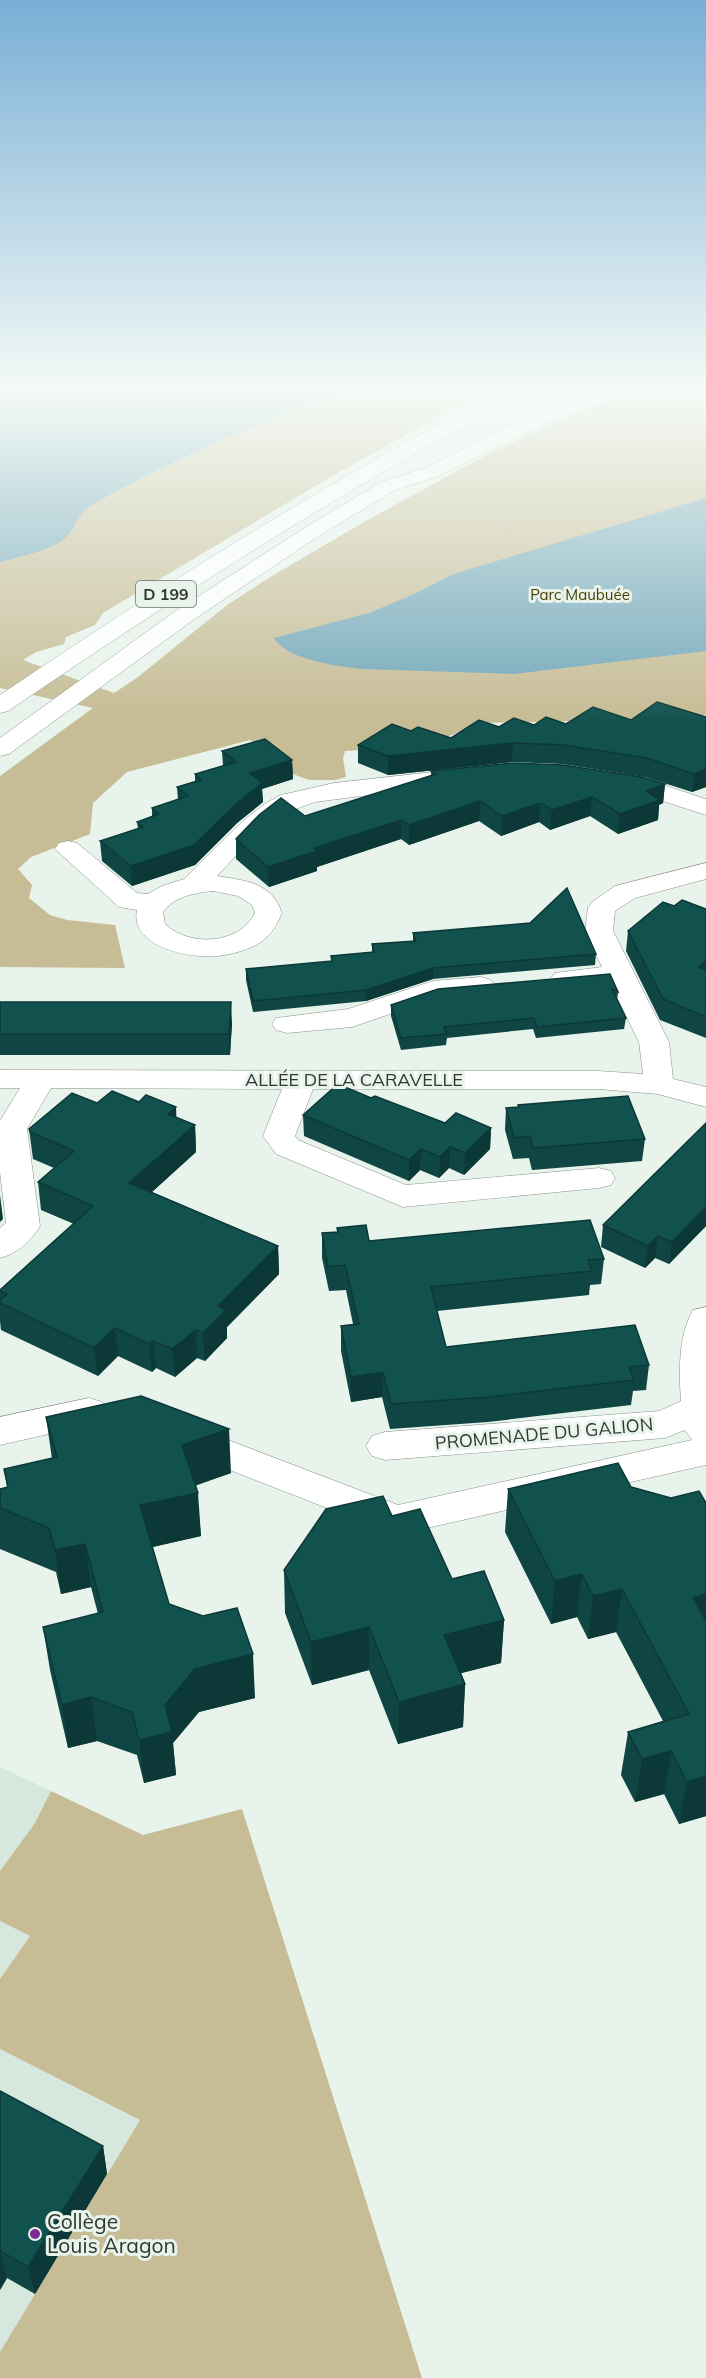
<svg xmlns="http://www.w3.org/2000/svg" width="706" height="2378" viewBox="0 0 706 2378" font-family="Mulish,sans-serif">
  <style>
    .built { fill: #d6e8dd }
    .green { fill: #c6bc95 }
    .water { fill: #71a6b8 }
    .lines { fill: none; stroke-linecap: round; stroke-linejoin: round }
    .minor-casing { stroke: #86918a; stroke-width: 1 }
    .highway-casing { stroke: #86918a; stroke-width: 1 }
    .minor { fill: #fff; fill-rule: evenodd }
    .highway { fill: #fff; fill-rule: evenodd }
    .wall { fill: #0f4643 }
    .shaded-wall { fill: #0c3937 }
    .building { fill: #11514e; stroke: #0c3937; stroke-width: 1.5 }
    .poi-dot { fill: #7d2896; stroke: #e7f3eb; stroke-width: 2 }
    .labels { text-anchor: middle; stroke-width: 6; stroke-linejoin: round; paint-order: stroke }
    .far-park-label { font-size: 15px; fill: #4d3f04; stroke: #e7f3eb }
    .shield { fill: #e7f3eb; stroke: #686f6b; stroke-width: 1.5 }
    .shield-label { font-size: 16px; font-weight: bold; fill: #323734 }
    .street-label { font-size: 18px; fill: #323734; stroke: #e7f3eb }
    .near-poi-label { font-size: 21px; fill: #323734; stroke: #e7f3eb; text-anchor: start }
  </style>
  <rect width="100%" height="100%" fill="#e7f3eb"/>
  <path class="built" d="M0,1767L51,1791L35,1823L0,1871Z
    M0,1921L30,1936L0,1979Z
    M0,2049L140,2120L0,2352Z"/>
  <path class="green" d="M0,390H486L327,479L103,613L95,625L66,637L64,644L36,652L23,660L114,693L138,677L227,605L267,579L364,522L494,451L586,410L624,397L652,390H706V715L674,719L479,723L447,737L431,733L362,750L345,751L343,758L346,777L335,780H309L293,774L279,755L250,740L127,772L93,803L90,834L31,857L18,869L32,885L29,898L50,915L67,920L115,925L125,968L0,967V776L93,708L0,688Z
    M51,1791L143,1835L242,1809L422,2378H0V2352L140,2120L0,2049V1979L30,1936L0,1921V1871L35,1823Z"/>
  <path class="water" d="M0,390H354C265,418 179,456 97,502C78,512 79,521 68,535C56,550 18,557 0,562Z
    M706,498V651L514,674L362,669C337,666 287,660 274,638L369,613L414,594L453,574Z"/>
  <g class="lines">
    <defs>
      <path id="minor" d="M452,770L461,773L465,778L461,783L315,802C274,814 246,845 217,876C247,881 271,882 282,913C276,927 269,938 256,945C240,953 219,958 201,956C176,955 130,942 137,910L119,907L55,849L59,843L68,841L77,843L137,893L148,894L162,886L184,879L244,820L266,803L281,795L334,783ZM213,891L238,896L252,905L255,913C239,945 189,947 165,924L163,912C175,896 194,893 213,891Z
        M620,775L654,782L706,799V815L641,794L611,788L607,783L611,778Z
        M706,863V879L635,898L615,911L613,931L669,1042L673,1079L706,1087V1107L658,1094L598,1089H313L295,1136L298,1140L406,1185L599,1168L611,1171L615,1178L611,1185L599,1188L403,1207L276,1154L263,1136L282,1089L51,1088L27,1129L40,1226C31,1241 17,1254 0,1258V1228L6,1223L0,1172V1121L20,1088H0V1070L598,1071L643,1074L639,1042L610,983L565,988L555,985L550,979L555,973L602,967L585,931L588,908L592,902L615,886Z
        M481,977L491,980L496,986L491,992L437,998L352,1027L287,1033L276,1030L272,1024L276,1018L348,1009L433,981Z
        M706,1307V1465L396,1535L176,1449L170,1439L176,1429L189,1425L398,1505L692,1440L685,1430L665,1438L385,1460L372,1456L366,1446L372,1436L385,1432L659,1411L681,1401C679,1372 678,1336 693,1310Z
        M89,1398L102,1402L108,1412L102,1422L0,1445V1417Z"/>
      <path id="highway" d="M504,390H527L524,394C345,488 176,597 8,711L0,713V695C163,585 329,480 504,390Z
        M602,390H628L625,394L552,420L439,476L395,490L320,535L193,620L9,754L0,756V738L177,610L306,527L381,482L425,468L540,412Z"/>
    </defs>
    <use href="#minor" class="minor-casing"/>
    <use href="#highway" class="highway-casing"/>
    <use href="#minor" class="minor"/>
    <use href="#highway" class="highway"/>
  </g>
  <path class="wall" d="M706,717V787L692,792L645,777L562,764L512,762L388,775L358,763V745L411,731L451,738L499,727L631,720Z
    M222,751L292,760L293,779L262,789L263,802L237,823L195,865L132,886L102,861L100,841L138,829L137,822L152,816V808L178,800L177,787L195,781V774L223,766Z
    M431,771L665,784L663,803L659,805L658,820L618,834L590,816L550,830L539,822L501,836L479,821L409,845L401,839L317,867V871L269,887L236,859V839L431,776Z
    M674,906L706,909V1038L660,1020L626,951L628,931Z
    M413,933L596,954L595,965L433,979L366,1001L253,1012L246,980V969L331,962V956L372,952V944L413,941Z
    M610,974L618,992L617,1001L626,1018L624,1029L536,1038L533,1029L447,1038L446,1045L401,1050L391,1016V1005Z
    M0,1002L232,1023L230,1055H0Z
    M371,1098L445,1123L491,1128L490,1149L464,1175L449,1168L439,1178L420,1170L409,1181L304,1136L303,1115Z
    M97,1103L176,1117L195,1125L196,1152L152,1192L278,1246L279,1274L227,1327V1338L205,1361L197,1358L175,1377L156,1368L152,1372L118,1356L98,1376L1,1330L0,1321V1290L74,1224L41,1210L38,1182L54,1168L33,1159L29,1129Z
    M518,1105L645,1139L642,1161L532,1170L529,1158L513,1159L505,1130L506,1108L518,1107Z
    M706,1123V1226L669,1264L655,1258L645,1268L601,1247L603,1225Z
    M337,1228L369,1241L604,1259L601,1284L590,1285L589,1295L437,1311L446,1347L649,1365L646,1390L633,1391L631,1405L488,1422L390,1429L382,1397L351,1402L341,1351V1326L353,1324L346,1290L329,1291L322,1258V1233L337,1232Z
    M46,1417L231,1473L196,1485L201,1536L152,1547L169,1604L255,1698L199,1712L173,1743L176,1775L144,1783L137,1755L97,1741L68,1748L50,1670L43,1627L98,1614L91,1587L61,1594L56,1572L0,1549V1489L7,1487L4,1469L52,1459Z
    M631,1487L671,1498L706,1816L679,1824L664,1794L635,1802L621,1775L628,1732L663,1721L616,1632L588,1639L577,1617L551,1624L505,1532L508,1489Z
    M392,1516L452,1579L504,1620L501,1663L461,1673L465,1684L463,1727L398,1744L369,1670L312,1685L285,1613L284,1570Z
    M0,2091L103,2146L107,2174L35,2294L7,2278L0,2290Z"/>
  <path class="shaded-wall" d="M513,743L512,762L388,775V756Z
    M292,760L293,779L262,789L263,802L237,823L195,865L132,886L131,866L250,773Z
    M706,769V787L692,792L694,774Z
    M665,784L663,803L659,805L658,820L618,834L620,814L646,791Z
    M592,797L590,816L550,830L552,810Z
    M480,801L479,821L409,845V825Z
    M540,803L539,822L501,836L502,816Z
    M401,820V839L317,867V871L269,887L268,867L314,848Z
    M706,961V979L699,967Z
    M433,968V979L366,1001V990Z
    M231,1002L232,1023L230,1055L229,1034Z
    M176,1107L177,1134L168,1114Z
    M195,1125L196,1152L132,1210L129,1183Z
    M491,1128L490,1149L464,1175L465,1153Z
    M450,1147L449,1168L439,1178L440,1157Z
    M421,1149L420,1170L409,1181V1160Z
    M0,1195L3,1219L0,1222Z
    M706,1207V1226L669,1264L672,1242Z
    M658,1236L655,1258L645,1268L648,1246Z
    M278,1246L279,1274L227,1327V1338L205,1361L203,1333L218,1306Z
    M115,1328L118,1356L98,1376L94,1348Z
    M196,1330L197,1358L175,1377L172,1349Z
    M153,1341L156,1368L152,1372L149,1344Z
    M383,1372L382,1397L351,1402V1377Z
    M229,1429L231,1473L186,1489L182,1445Z
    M198,1493L201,1536L144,1549L140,1505Z
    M85,1544L91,1587L61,1594L55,1550Z
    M582,1574L577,1617L551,1624L555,1581Z
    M706,1588V1635L693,1598Z
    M622,1589L616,1632L588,1639L593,1596Z
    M504,1620L501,1663L442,1678L444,1635Z
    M369,1627V1670L312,1685L311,1642Z
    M253,1654L255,1698L199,1712L173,1743L176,1775L144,1783L139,1740L165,1705L195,1669Z
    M465,1684L463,1727L398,1744L399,1702Z
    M91,1697L97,1741L68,1748L62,1705Z
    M671,1751L664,1794L635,1802L642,1759Z
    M706,1776V1816L679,1824L687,1782Z
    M103,2146L107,2174L35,2294L28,2267Z
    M0,2251L7,2278L0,2290Z"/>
  <path class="building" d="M657,702L706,717V769L694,774L647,758L563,745L513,743L388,756L358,745L392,724L411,731L418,727L451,738L479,720L499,727L514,718L534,725L546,717L566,724L593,707L631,720Z
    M265,739L292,760L250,773L262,783L236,804L194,845L131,866L100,841L143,827L137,822L159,814L152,808L188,796L177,787L201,780L195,774L236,762L222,751Z
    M513,763L563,765L642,777L665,784L646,791L660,800L620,814L592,797L552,810L540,803L502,816L480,801L409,825L401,820L314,848L317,851L268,867L236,839L259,815L281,798L305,816L436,774L431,771Z
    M567,888L596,954L433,968L366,990L253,1001L246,969L332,961L331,956L374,952L372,944L416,941L413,933L530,923Z
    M682,900L706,909V961L699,967L706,970V1017L663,999L628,931L663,902L674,906Z
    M610,974L618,992L612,989L626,1018L537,1027L534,1018L444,1027L447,1034L401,1038L391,1005L438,989Z
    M0,1002H231L229,1034H0Z
    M338,1084L371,1098L375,1096L445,1123L456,1113L491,1128L465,1153L450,1147L440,1157L421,1149L409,1160L303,1115Z
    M112,1091L139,1102L146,1095L176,1107L168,1114L195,1125L129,1183L278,1246L218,1306L226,1310L203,1333L196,1330L172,1349L153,1341L149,1344L115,1328L94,1348L0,1303V1300L7,1294L0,1291V1290L93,1206L38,1182L74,1151L30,1132L29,1129L72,1093L97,1103Z
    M628,1096L645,1139L533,1148L530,1136L514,1138L506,1108L519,1107L518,1105Z
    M706,1123V1207L672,1242L658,1236L648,1246L603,1225Z
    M590,1220L604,1259L588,1260L592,1271L431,1287L446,1347L635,1325L649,1365L629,1367L634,1380L489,1397L391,1404L383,1372L351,1377L341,1326L359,1324L345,1265L328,1267L322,1233L338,1232L337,1228L366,1225L369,1241Z
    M141,1396L229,1429L182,1445L198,1493L140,1505L169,1604L203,1616L237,1608L253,1654L195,1669L165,1705L172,1732L139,1740L132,1712L91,1697L62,1705L43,1627L103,1612L85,1544L55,1550L49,1528L0,1508V1489L8,1487L4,1469L57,1457L46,1417Z
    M618,1463L631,1487L671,1498L699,1491L706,1503V1594L693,1598L706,1621V1776L687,1782L671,1751L642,1759L628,1732L689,1714L622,1589L593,1596L582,1574L555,1581L508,1489Z
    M383,1496L392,1516L420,1509L452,1579L484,1571L504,1620L444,1635L465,1684L399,1702L369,1627L311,1642L284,1570L326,1509Z
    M0,2091L103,2146L28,2267L0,2251Z"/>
  <linearGradient id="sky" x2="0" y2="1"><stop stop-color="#78aed5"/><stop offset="0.54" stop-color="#f4faf6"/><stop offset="1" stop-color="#f4faf6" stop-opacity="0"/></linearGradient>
  <rect width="706" height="723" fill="url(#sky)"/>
  <circle class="poi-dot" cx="35" cy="2234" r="6"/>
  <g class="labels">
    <g class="far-park-label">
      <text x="580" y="600">Parc Maubuée</text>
    </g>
    <rect class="shield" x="136" y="581" width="60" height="26" rx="4.5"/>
    <g class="shield-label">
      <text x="166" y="600">D 199</text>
    </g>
    <g class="street-label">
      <text x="354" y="1086">ALLÉE DE LA CARAVELLE</text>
      <text transform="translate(544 1434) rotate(-5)" y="6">PROMENADE DU GALION</text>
    </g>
    <g class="near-poi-label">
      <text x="47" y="2229">Collège<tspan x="47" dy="24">Louis Aragon</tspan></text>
    </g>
  </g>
</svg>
